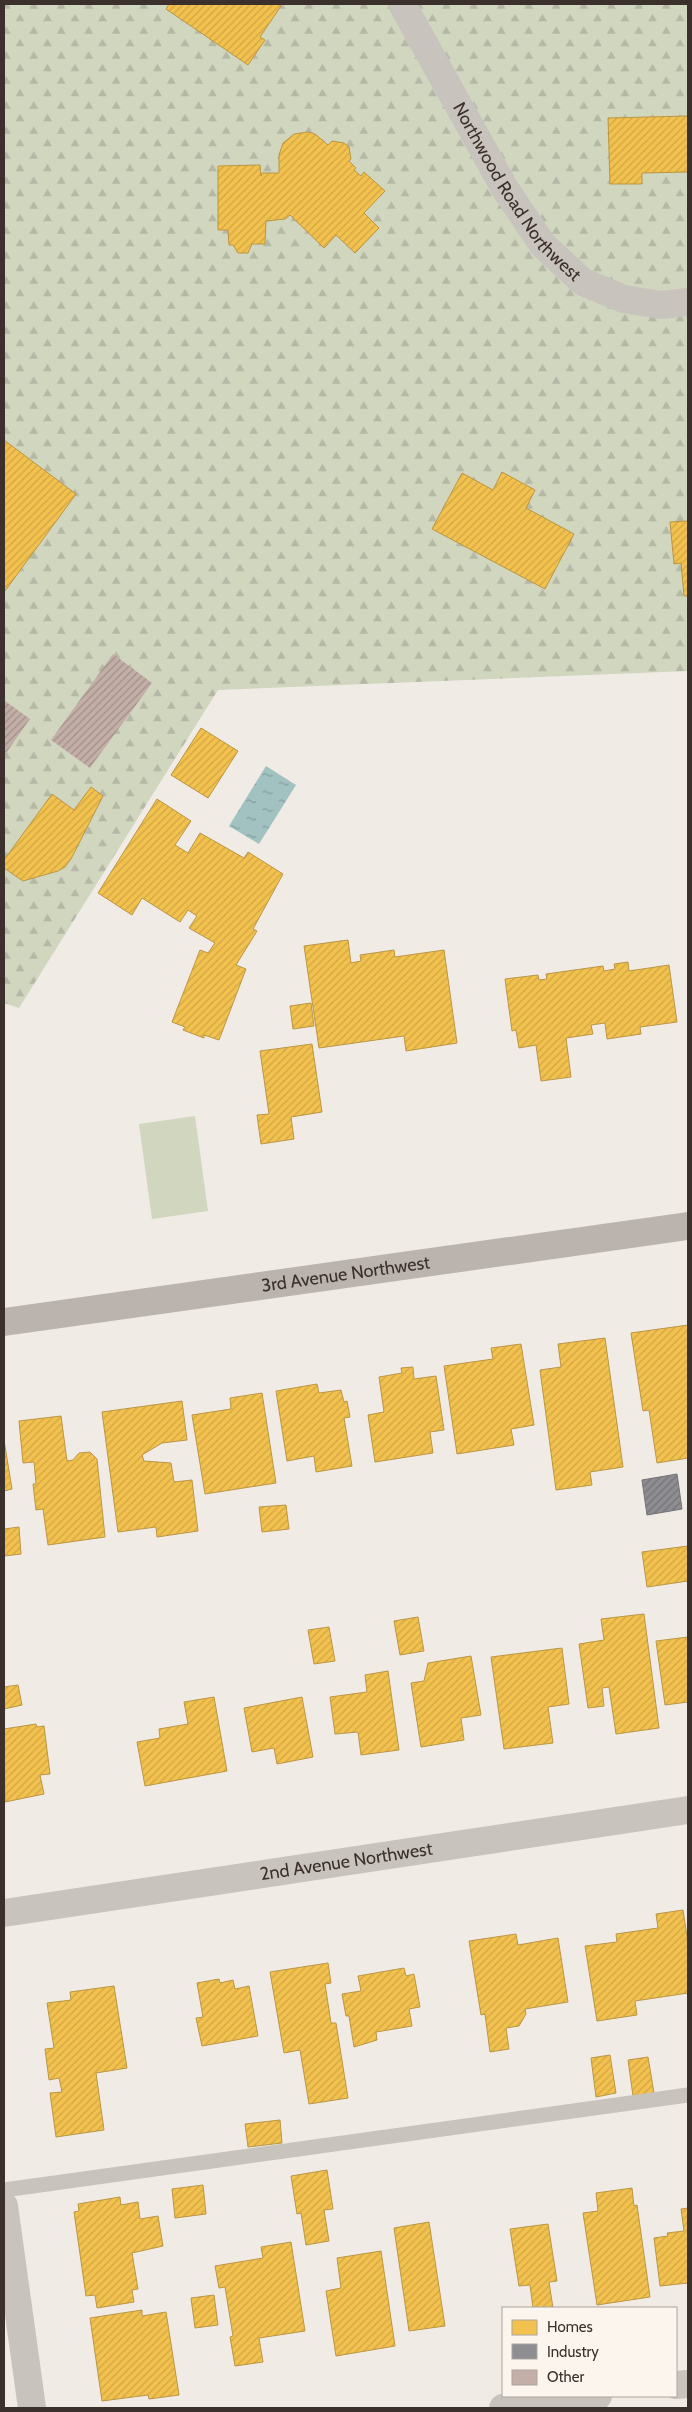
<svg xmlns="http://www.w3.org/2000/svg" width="692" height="2412" viewBox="0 0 692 2412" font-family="Cabin,sans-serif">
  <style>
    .green { fill: #d1d6bf }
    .forest { fill: url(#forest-firs) }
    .water { fill: url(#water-ripples) }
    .homes { fill: url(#homes-hatch); stroke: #bb9644 }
    .industry { fill: url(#industry-hatch); stroke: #747173 }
    .building { fill: url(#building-hatch) }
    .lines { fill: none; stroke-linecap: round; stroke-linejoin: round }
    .lane { stroke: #c9c3be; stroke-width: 15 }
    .street { stroke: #c9c3be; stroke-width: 28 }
    .secondary { stroke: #bab3ae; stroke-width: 28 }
    .labels { text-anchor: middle; stroke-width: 5; stroke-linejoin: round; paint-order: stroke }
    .street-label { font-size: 18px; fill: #3b302b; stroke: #fbf5ee }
  </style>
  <defs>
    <pattern id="forest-firs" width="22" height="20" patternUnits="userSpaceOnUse" patternTransform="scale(1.25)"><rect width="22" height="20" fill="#d1d6bf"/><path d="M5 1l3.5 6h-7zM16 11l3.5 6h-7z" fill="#b4b8a4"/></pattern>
    <pattern id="water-ripples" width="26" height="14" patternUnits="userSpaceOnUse" patternTransform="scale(1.25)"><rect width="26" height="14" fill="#a1c2c1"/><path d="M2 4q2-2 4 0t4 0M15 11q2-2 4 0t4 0" fill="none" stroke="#849e9d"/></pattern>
    <pattern id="homes-hatch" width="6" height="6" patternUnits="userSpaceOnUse" patternTransform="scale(1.25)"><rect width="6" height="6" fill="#f2c14e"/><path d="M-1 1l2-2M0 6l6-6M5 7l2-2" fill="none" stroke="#d0a644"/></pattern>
    <pattern id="industry-hatch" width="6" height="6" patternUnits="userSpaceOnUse" patternTransform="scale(1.25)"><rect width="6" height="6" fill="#8d8d92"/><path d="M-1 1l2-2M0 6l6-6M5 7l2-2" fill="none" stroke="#747477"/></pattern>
    <pattern id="building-hatch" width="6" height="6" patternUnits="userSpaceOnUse" patternTransform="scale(1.25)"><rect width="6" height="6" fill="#c3afa7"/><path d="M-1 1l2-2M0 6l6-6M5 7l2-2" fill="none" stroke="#a08f88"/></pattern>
  </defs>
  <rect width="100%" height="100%" fill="#f0ebe5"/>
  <path class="green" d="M195,1116L208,1211L152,1219L139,1124Z"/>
  <path class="forest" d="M4,4H688V671L218,690L19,1008L4,1003Z"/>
  <path class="water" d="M266,766L296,785L259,844L229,826Z"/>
  <path class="homes" d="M169,4H278L281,6L260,37L265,40L248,65L166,9Z
    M688,116V172L642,173V184H610L608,118Z
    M308,132L315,134L328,145L332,141L344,143L349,147L351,159L349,161L356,168L354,170L361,176L364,172L385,191L364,213L379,228L355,253L336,235L324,248L290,215L285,219L266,221L265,244H252L248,253H238L233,245H229L228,230H218V166L260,165L261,176L262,173H279V155L283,143L294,134Z
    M4,440L76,494L5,591L4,589Z
    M502,472L535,490L526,508L574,534L545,589L432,529L462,473L493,490Z
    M688,521V596H684L681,563L674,564L670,522Z
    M201,728L238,751L208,798L171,775Z
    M91,787L103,796L71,859L65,867L58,871L23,881L4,868V860L52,794L74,810Z
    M157,799L191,821L175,845L188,853L200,833L244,858L248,852L283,874L253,929L257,931L236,965L246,969L219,1040L204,1035V1038L183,1030L185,1027L172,1022L200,950L208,953L215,943L189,928L197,916L188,910L180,922L142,898L132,915L98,893Z
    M348,940L351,963L361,961L360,955L394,950L395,957L444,950L457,1043L406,1051L404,1036L319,1048L304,946Z
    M628,962L629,971L669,965L677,1022L640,1027L641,1034L607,1039L605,1023L591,1025L593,1034L566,1038L571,1077L541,1081L536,1045L519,1048L516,1030L512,1031L505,979L538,975L539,980L547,979L546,974L603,966L604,971L615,969L614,964Z
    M311,1003L314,1026L293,1029L290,1006Z
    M312,1044L322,1112L291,1117L294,1139L261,1144L257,1115L269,1114L260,1051Z
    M688,1325V1458L657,1463L649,1410L643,1411L631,1333Z
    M605,1338L623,1467L590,1472L592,1485L556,1490L540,1370L561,1367L558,1344Z
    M521,1344L534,1425L511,1429L514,1445L457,1454L444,1366L493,1359L491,1348Z
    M413,1367L414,1379L436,1376L444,1430L430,1432L433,1453L375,1462L368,1415L384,1412L379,1377L402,1373L401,1368Z
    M317,1384L319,1393L341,1390L344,1402L347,1401L350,1417L344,1418L352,1466L316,1472L314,1456L287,1461L276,1391Z
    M262,1393L276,1483L205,1494L192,1415L231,1409L230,1398Z
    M182,1401L187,1440L162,1443L142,1455L144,1461L171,1463L174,1482L192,1480L198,1531L157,1537L156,1527L118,1532L102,1412Z
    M61,1416L67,1461L73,1460L79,1453L90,1452L97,1459L105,1537L48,1545L43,1509L36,1510L33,1484H36L34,1462L23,1463L19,1421Z
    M4,1440L12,1489L4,1491Z
    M286,1505L289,1529L262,1532L259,1507Z
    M19,1527L21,1554L4,1556V1529Z
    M688,1546V1581L647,1587L642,1552Z
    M644,1614L659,1728L616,1734L609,1687L602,1688L604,1706L588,1708L579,1644L604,1640L601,1619Z
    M418,1617L424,1651L400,1655L394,1621Z
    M329,1627L335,1661L314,1664L308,1630Z
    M688,1637V1702L665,1705L656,1641Z
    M562,1648L569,1704L548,1707L553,1743L504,1749L491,1657Z
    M471,1656L481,1715L461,1718L464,1740L421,1747L411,1683L424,1681L428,1663Z
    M388,1671L399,1750L361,1755L358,1732L335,1734L330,1697L367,1692L365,1675Z
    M18,1685L22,1705L4,1709V1687Z
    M214,1697L227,1771L145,1786L137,1742L160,1738L159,1729L188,1724L184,1702Z
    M302,1697L313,1757L277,1764L274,1748L252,1752L244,1708Z
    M36,1724L37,1727L44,1726L50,1774L40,1775L44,1794L5,1802L4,1729Z
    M683,1910L688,1943V1993L635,2001L637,2015L597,2021L585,1946L617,1942L616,1934L658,1928L656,1914Z
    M516,1934L518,1945L558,1938L568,2002L525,2009L526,2014L519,2026L506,2028L509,2049L490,2052L485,2014L481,2015L469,1941Z
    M328,1963L331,1983L325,1984L331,2023H336L348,2098L309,2104L300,2050L284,2053L270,1972Z
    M404,1968L406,1976L414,1974L420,2007L409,2009L412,2026L376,2032L377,2040L354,2047L349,2016H346L342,1994L361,1991L358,1976Z
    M219,1979L220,1983L233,1980L235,1989L249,1986L258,2036L202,2046L196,2018L203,2017L197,1983Z
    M114,1986L127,2068L96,2073L104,2130L56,2137L50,2093L62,2092L59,2078L49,2080L45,2049L54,2048L47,2003L71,2000L70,1992Z
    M610,2055L616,2093L596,2097L591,2058Z
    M648,2057L654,2093L633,2096L628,2060Z
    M280,2120L282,2143L248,2147L245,2124Z
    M327,2170L333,2209L324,2210L329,2241L306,2245L301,2213L297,2214L291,2176Z
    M203,2185L206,2214L175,2218L172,2189Z
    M632,2188L634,2206L637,2205L650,2297L597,2305L583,2213L598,2211L596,2193Z
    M120,2197L121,2205L138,2202L140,2219L158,2216L163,2246L132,2253L138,2289L132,2290L134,2302L97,2308L95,2295L86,2296L74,2212L79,2211L78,2204Z
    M688,2208V2283L660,2286L654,2238L668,2236L667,2233L684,2231L681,2209Z
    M429,2222L445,2326L409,2331L394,2228Z
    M548,2224L557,2281L549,2282L553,2308H533L530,2285L519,2286L510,2229Z
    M291,2242L305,2331L259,2338L263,2362L235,2366L230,2337L233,2336L225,2287L219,2288L215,2266L263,2258L261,2247Z
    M381,2251L395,2346L336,2356L326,2291L341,2288L337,2258Z
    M214,2295L218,2325L195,2328L191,2298Z
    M142,2310V2316L166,2312L179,2395L149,2399L148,2395L102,2401L90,2318Z"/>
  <path class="industry" d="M677,1474L682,1509L647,1515L642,1480Z"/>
  <path class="building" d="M113,654L152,683L90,768L51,740Z
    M5,701L30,719L6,753L4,751Z"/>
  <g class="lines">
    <path class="lane" d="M4,2190L688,2095"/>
    <g class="street">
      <path id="s1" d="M402,4L504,187L543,245L583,282L624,299L661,305L688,302"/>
      <path id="s2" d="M4,1913L688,1810"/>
      <path d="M4,2206L32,2408"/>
      <path d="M676,2385L688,2384"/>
      <path d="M503,2408L598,2396"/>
    </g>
    <path class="secondary" id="s3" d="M4,1322L688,1226"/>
  </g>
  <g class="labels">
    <g class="street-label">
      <text dy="6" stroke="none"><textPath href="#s1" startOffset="221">Northwood Road Northwest</textPath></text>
      <text dy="6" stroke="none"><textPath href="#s3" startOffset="345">3rd Avenue Northwest</textPath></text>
      <text dy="6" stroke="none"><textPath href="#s2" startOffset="346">2nd Avenue Northwest</textPath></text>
    </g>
  </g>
  <rect width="692" height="2412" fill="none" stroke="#3b302b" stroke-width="10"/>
  <rect x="502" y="2307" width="175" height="90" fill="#fbf5ee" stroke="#aea6a0"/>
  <rect x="512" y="2320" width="25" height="15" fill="#f2c14e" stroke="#aea6a0"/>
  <text x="547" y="2332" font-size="15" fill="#3b302b">Homes</text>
  <rect x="512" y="2344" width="25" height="15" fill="#8d8d92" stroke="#aea6a0"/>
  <text x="547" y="2357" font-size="15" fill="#3b302b">Industry</text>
  <rect x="512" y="2370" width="25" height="15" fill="#c3afa7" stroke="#aea6a0"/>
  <text x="547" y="2382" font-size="15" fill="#3b302b">Other</text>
</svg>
